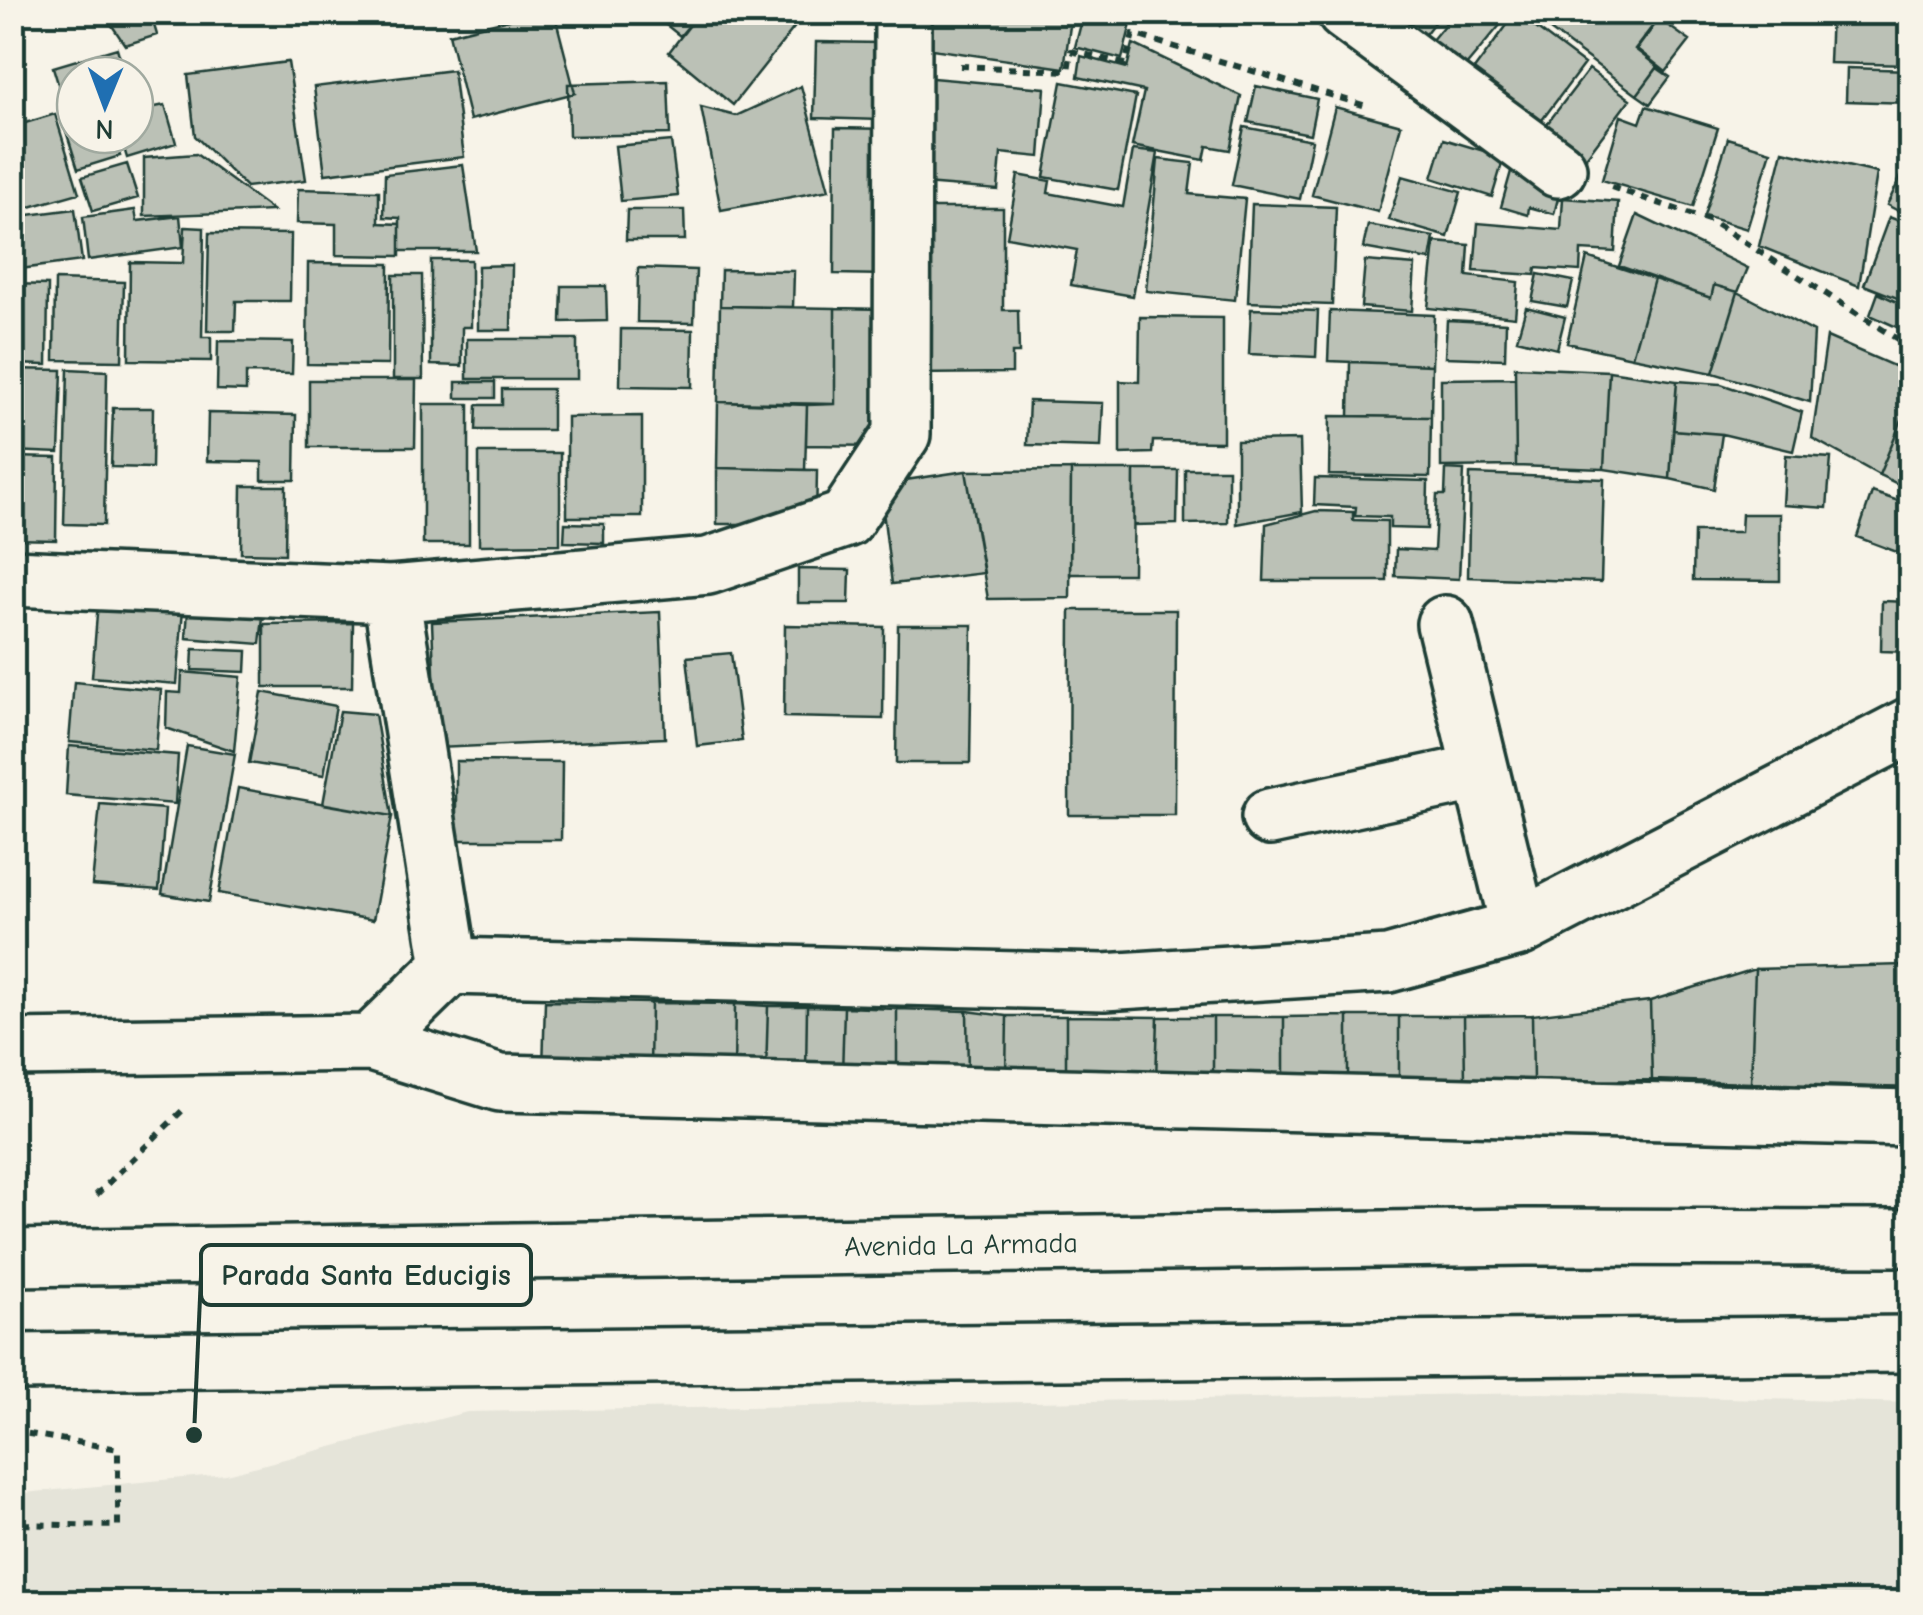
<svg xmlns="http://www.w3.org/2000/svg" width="1923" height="1615" viewBox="0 0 1923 1615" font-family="'Comic Neue',sans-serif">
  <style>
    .built { fill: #e5e4d9 }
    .building { fill: #bbc1b6; stroke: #1f3d34; stroke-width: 2.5 }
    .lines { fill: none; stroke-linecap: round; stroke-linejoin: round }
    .minor-casing { stroke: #1f3d34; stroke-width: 62 }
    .major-casing { stroke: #1f3d34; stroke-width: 62 }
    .path { stroke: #1f3d34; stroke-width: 6; stroke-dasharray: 8 8; stroke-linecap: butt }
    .minor { stroke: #f7f3e8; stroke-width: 55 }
    .major { stroke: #f7f3e8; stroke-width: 55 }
    .labels { text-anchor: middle; stroke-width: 10; stroke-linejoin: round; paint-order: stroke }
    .street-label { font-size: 28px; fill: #1f3d34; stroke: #f7f3e8 }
    .leader { fill: none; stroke: #1f3d34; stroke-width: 4 }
    .callout-dot { fill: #1f3d34; stroke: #f7f3e8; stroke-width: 4 }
    .callout { fill: #f7f3e8; stroke: #1f3d34; stroke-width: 4 }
    .callout-label { font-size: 30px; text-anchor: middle; font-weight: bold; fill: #1f3d34 }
  </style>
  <rect width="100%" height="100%" fill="#f7f3e8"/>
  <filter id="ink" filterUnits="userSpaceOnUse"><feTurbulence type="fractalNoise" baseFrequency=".01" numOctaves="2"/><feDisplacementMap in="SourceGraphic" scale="20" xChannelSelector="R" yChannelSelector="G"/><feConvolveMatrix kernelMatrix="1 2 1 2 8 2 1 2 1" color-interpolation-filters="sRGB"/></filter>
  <g filter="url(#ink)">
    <path class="built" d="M1542,1393L1910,1403V1602H13V1494L226,1474L467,1412Z"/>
    <path class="building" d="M103,12H150L157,35L125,45Z
      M157,12H200L161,24Z
      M538,12H554L575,93L470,120L449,34Z
      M650,12H700L680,36Z
      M700,12H801L804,15L733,105L669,52Z
      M811,12H897V24L811,23Z
      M923,12H1072L1064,68L918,47Z
      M1084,12H1134L1122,59L1075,47Z
      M1206,12H1234L1220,26Z
      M1383,12H1434L1439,16L1416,46Z
      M1455,12H1511L1454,80L1422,52Z
      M1526,12H1650L1658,19L1635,49L1658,67L1637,95Z
      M1831,12H1910V65L1829,63Z
      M1516,13L1584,64L1530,136L1462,86Z
      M1659,19L1690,41L1666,72L1637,49Z
      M816,42L882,43L881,120L814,118Z
      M1133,44L1241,96L1230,150L1207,146L1204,160L1132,146L1144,91L1078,77L1081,56L1127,68Z
      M117,48L125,75H75V107L66,110L53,67Z
      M288,62L306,180L246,187L195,136L188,75Z
      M1657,68L1670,77L1650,104L1637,95Z
      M1847,68L1910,70V103L1846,101Z
      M1589,69L1630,99L1575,172L1534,141Z
      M453,70L464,157L325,174L314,87Z
      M921,77L1045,88L1040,157L1001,153L998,190L912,183Z
      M668,81L670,134L569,136L568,84Z
      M1062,82L1136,96L1118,190L1044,177Z
      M801,86L829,190L721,210L701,107L736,116Z
      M1256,86L1317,99L1310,134L1248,122Z
      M165,105L176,143L127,158L120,135H135V111Z
      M1646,106L1718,128L1693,207L1602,180L1621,116L1640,123Z
      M1335,107L1401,125L1378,212L1312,195Z
      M75,110V135H113L120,156L78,169L61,115Z
      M55,114L79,193L12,212V127Z
      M1244,127L1312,140L1300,199L1232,185Z
      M835,128L891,129L889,275L834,274Z
      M1728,138L1771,151L1747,229L1704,216Z
      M1444,139L1504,157L1492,197L1432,178Z
      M671,141L678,196L621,201L615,146Z
      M1133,150L1158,153L1133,296L1071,285L1077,250L1007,237L1018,175L1050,181L1048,193L1123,207Z
      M1783,151L1877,173L1859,286L1759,246Z
      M196,154L273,211L144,216V158Z
      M1910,158V217L1887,205Z
      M1158,159L1193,163L1189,194L1245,199L1235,300L1146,291Z
      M127,164L138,198L93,211L82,177Z
      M463,165L476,251H400V218L384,217L385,174Z
      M1512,168L1562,182L1554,214L1529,207L1528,215L1501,207Z
      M1402,176L1461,192L1448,237L1389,220Z
      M298,189L379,191V223L400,224V256L336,255V224L297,223Z
      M1563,198L1618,202L1615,252L1581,250L1580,271L1536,268L1535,275L1474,271L1478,223L1561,230Z
      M1252,204L1336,207L1332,305L1248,302Z
      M910,208H1003V310H1018L1019,353H1012V373L911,374Z
      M75,209L82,261L12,270V217Z
      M135,210L137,221L180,216L183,247L88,260L83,217Z
      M627,210H684L685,240H626Z
      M1637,215L1748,268L1738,292L1714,285L1711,298L1619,266Z
      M1889,217L1910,225V303L1864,285Z
      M1368,225L1434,237L1430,260L1363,248Z
      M185,227L204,228L202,337H211V361L129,360L130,262L183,263Z
      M209,233L291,234L290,301H236L235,331H207Z
      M1435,242L1469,245L1467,276L1518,282L1515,317L1428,308Z
      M1587,257L1654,279L1632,357L1567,343Z
      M431,260H471V327H462V366L431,365Z
      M1365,261L1415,265L1412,311L1361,307Z
      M308,263L389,264L388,365L307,364Z
      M512,265L511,330H478V266Z
      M638,268L696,270L694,323L637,322Z
      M721,270L794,271L793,307L720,306Z
      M1538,274L1573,281L1567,307L1532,301Z
      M393,275H422L423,379H393Z
      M1654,279L1711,298L1714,285L1738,292L1713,373L1632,357Z
      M55,280L124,282L122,361L54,360Z
      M12,284L48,285L47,365L12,364Z
      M562,286H606L607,321L561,322Z
      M1738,292L1814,332L1810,402L1713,373Z
      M1878,293L1910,308V333L1870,315Z
      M720,306L835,308V404L718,402Z
      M1526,307L1565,317L1557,349L1517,339Z
      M835,308L883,309L881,446L806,445L807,405L835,404Z
      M1251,309L1318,311L1316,357L1249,354Z
      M1330,311L1434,315L1432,365L1328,361Z
      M1140,317L1223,318V442L1153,441L1152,453L1120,454V381L1139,382Z
      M1447,320L1506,323L1505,359L1445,357Z
      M621,329L693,330L692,387L620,386Z
      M1827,337L1910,373V400L1879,475L1812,438Z
      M467,339H577V379H467Z
      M218,341L293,342L292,374L246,373V391L217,390Z
      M1350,362L1432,365L1431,417L1349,416Z
      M1515,367L1609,371L1604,469L1516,466Z
      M12,369L62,370L59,453L12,451Z
      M68,369L107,371L104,525L64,524Z
      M1609,371L1677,381L1670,479L1604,469Z
      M1515,378L1516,466L1441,467V379Z
      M309,380H416L415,447H309Z
      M1677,381L1721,384L1802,412L1793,451L1722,434L1673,430Z
      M456,382H495V398H456Z
      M502,389H552V430H476L477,405H502Z
      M1910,400V490L1879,475Z
      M1029,401L1103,403L1101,447L1027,445Z
      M718,402L807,405L805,470L717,468Z
      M423,404H469V544H423Z
      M113,408H153L152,468L111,467Z
      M208,413L296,415L295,480H262V462L207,461Z
      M642,416V517H567V417Z
      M1330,416L1431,417L1430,477L1329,475Z
      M1673,430L1722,434L1714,489L1670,479Z
      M1300,440L1302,512L1237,524V441Z
      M479,453H560V544L479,545Z
      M1786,455L1831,458L1827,508L1783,505Z
      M12,457L57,458L56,540L12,539Z
      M717,468L817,470L816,524H717Z
      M1185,469H1228V523L1185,524Z
      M1446,469L1464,470L1459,579L1395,576L1396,549L1434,551L1437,495H1445Z
      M1071,470H1134L1133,574H1070Z
      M1071,470L1070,598L988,599L966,471Z
      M1134,470H1178L1177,524L1134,525Z
      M966,471L984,573L892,584L883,511L906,480Z
      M1470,474L1604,479L1601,582L1468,577Z
      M1315,478L1428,481L1427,529L1390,528V517L1355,516L1356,507L1314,505Z
      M242,486H286L285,554L241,553Z
      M1872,492L1910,505V557L1857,537Z
      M1316,511L1353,512V520L1387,521V581H1264L1266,524Z
      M1742,514H1780V581L1693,580L1694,532H1741Z
      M565,523L604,524V543L564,542Z
      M798,569L850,570L849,603H798Z
      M1882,601L1910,602V652L1881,651Z
      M98,602L183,609L177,684L92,677Z
      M188,610L263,617L260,644L186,638Z
      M1070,610H1176L1175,815H1069Z
      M660,612L665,738L437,748L432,622Z
      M353,623L352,687H264V624Z
      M785,625L884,627L883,719L784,717Z
      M898,625H972L970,763H896Z
      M193,649L247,651L246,672L192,670Z
      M731,653L742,741L697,746L687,657Z
      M182,672L241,677L234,751L166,728L167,692L181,693Z
      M74,682L161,690L156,750L69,742Z
      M262,692L336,706L324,775L249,763Z
      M340,711L375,714L392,816L323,804Z
      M69,746L178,755L175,804L66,795Z
      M187,746L235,754L209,902L162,894Z
      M456,761L562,762L561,840H456Z
      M238,788L392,816L373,920L219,893Z
      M100,804L165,809L159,890L92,885Z
      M1903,965H1910V1053Z
      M1903,965L1910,1088L1751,1083L1755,969Z
      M1755,969L1751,1083L1652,1080L1650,1001Z
      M545,1001L651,1003L650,1072L543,1069Z
      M1650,1001L1652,1080L1533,1082L1532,1015Z
      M651,1003L735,1004L734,1074L650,1072Z
      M735,1004L768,1006L766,1074H734Z
      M768,1006H807L806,1075L766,1074Z
      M807,1006L844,1007L842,1075H806Z
      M844,1007L897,1009V1076L842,1075Z
      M897,1009L967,1011L968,1077L897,1076Z
      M967,1011L1007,1016L1006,1077H968Z
      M1532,1015L1533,1082H1465L1464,1016Z
      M1007,1016H1066V1078L1006,1077Z
      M1066,1016L1158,1017L1156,1080L1066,1078Z
      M1348,1016V1083H1284V1017Z
      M1348,1016H1399V1083H1348Z
      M1399,1016H1464L1465,1082L1399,1083Z
      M1158,1017H1213V1082L1156,1080Z
      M1213,1017H1284V1083L1213,1082Z"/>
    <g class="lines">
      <defs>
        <path id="minor" d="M1345,12L1558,169
          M12,578L391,594L708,566L846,519L902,434L903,12
          M1445,624L1519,928
          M1270,817L1480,772
          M450,966L1104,982L1388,964L1519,928L1910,726
          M371,1043L450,966L391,594
          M12,1048L371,1043L500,1083L1910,1118"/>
        <path id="major" d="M12,1258L1525,1237L1910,1238
          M12,1362L1910,1344"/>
      </defs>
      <use href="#minor" class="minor-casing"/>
      <use href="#major" class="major-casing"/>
      <path class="path" d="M960,66L1068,71L1071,51L1125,64L1133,34L1366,106
        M1611,187L1711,221L1910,347
        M96,1195L187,1106
        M12,1431L118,1449V1526L12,1524"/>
      <use href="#minor" class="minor"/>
      <use href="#major" class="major"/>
    </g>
  </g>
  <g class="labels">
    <g class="street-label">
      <text transform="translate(961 1244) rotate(-1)" y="10">Avenida La Armada</text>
    </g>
  </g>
  <path class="leader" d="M194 1435L201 1275"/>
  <circle class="callout-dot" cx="194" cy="1435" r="10"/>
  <rect class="callout" x="201" y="1245" width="330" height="60" rx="10"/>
  <g class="callout-label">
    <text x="366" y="1285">Parada Santa Educigis</text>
  </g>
  <rect width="1923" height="1615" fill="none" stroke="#f7f3e8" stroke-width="50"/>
  <rect x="25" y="25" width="1873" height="1565" fill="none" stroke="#1f3d34" stroke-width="4" filter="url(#ink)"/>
  <g transform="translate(105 105) rotate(181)"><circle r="48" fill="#f7f3e8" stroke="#a1aaa0" stroke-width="2.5"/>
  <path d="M0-8L18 38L0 25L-18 38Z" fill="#1f6fb2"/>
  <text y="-15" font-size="28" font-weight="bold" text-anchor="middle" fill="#1f3d34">N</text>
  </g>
</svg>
